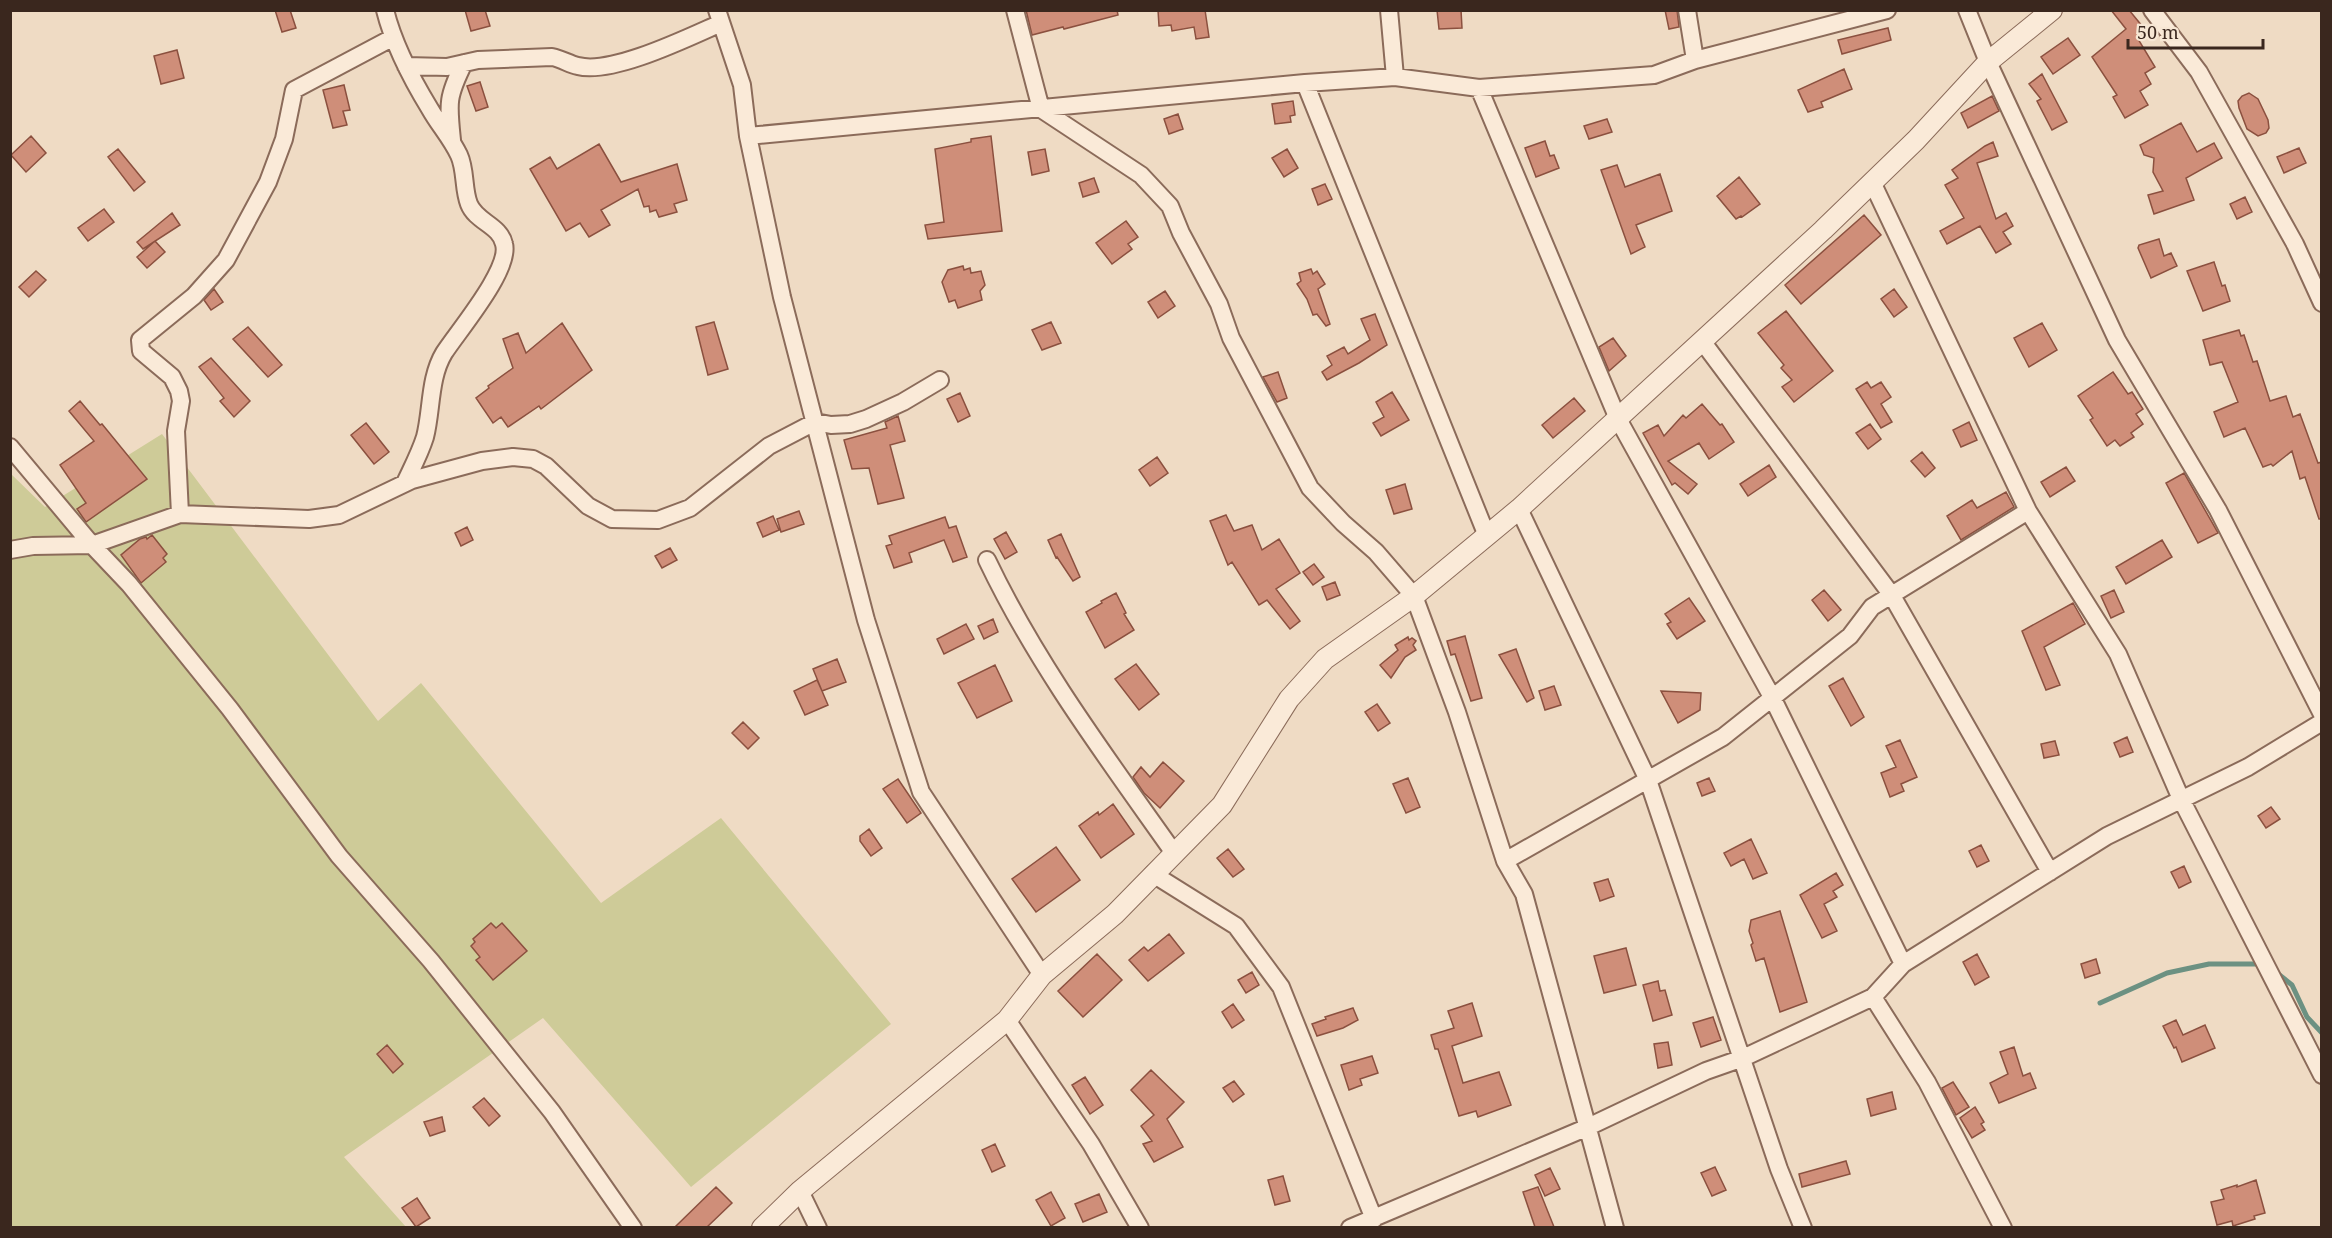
<svg xmlns="http://www.w3.org/2000/svg" width="2332" height="1238" viewBox="0 0 2332 1238" font-family="'Noto Serif',serif">
  <style>
    .green { fill: #cecb98 }
    .lines { fill: none; stroke-linecap: round; stroke-linejoin: round }
    .stream { stroke: #6c9182; stroke-width: 5 }
    .building { fill: #cf8e79; stroke: #8b503f; stroke-width: 1.5 }
    .minor-casing { stroke: #8b6b5a; stroke-width: 20 }
    .tertiary-casing { stroke: #8b6b5a; stroke-width: 22 }
    .minor { stroke: #faead8; stroke-width: 16 }
    .tertiary { stroke: #faead8; stroke-width: 20 }
  </style>
  <rect width="100%" height="100%" fill="#efdbc4"/>
  <path class="green" d="M162,434L378,721L421,683L601,903L721,818L891,1024L691,1187L543,1018L344,1157L406,1227H11L10,473L45,507Z"/>
  <g class="lines">
    <path class="stream" d="M2277,973L2292,985L2307,1017L2322,1033
      M2100,1003L2167,973L2209,964H2262"/>
  </g>
  <path class="building" d="M275,10H290L296,28L282,32Z
    M465,10H485L490,26L471,31Z
    M1026,10H1117L1118,15L1064,29L1063,27L1032,35Z
    M1158,10H1205L1209,37L1196,39L1194,27L1172,31L1171,25L1159,26Z
    M1437,10H1461L1462,28L1439,29Z
    M1665,10H1677L1679,27L1669,29Z
    M2111,10H2129L2147,32L2138,39L2155,67L2145,73L2151,84L2140,91L2148,105L2125,118L2113,97L2117,95L2092,57L2126,29Z
    M1888,28L1891,40L1842,54L1838,40Z
    M2068,38L2080,55L2053,74L2041,57Z
    M177,50L184,78L161,84L154,56Z
    M1844,69L1852,89L1821,102L1823,107L1808,112L1798,90Z
    M2042,74L2067,122L2052,130L2037,101L2041,99L2029,84Z
    M480,82L488,107L476,111L467,86Z
    M344,85L350,110L343,111L347,125L333,128L323,90Z
    M2249,93L2258,99L2268,120L2269,128L2266,133L2258,136L2247,129L2239,108L2238,101L2242,96Z
    M1992,96L1999,111L1968,128L1961,113Z
    M1293,101L1295,115L1290,116L1291,122L1275,124L1272,104Z
    M1178,114L1183,129L1169,134L1164,119Z
    M1607,119L1612,132L1589,139L1584,126Z
    M2181,123L2197,152L2214,143L2222,158L2186,178L2194,200L2154,214L2148,195L2163,191L2153,172L2154,158L2144,155L2140,145Z
    M31,136L46,153L26,172L11,155Z
    M991,136L1002,231L928,239L925,225L944,222L935,149L971,142V139Z
    M1545,141L1550,156L1554,155L1559,168L1536,177L1525,148Z
    M1993,142L1998,156L1977,163L1996,219L2006,213L2013,226L2003,232L2011,244L1996,253L1980,226L1947,244L1940,231L1964,218L1945,185L1958,178L1952,170L1985,146Z
    M599,144L621,182L677,164L687,200L674,204L677,212L659,217L656,210L650,212L649,206L644,207L638,189L601,210L610,225L589,237L580,223L566,231L530,169L550,157L557,169Z
    M2299,148L2306,163L2284,173L2277,157Z
    M118,149L145,182L134,191L108,157Z
    M1045,149L1049,171L1032,175L1028,152Z
    M1287,149L1298,168L1284,177L1272,158Z
    M1617,165L1625,187L1660,174L1672,211L1636,225L1645,247L1631,254L1601,170Z
    M1739,177L1760,204L1742,217L1741,216L1736,219L1717,196Z
    M1094,178L1099,192L1083,197L1079,183Z
    M1325,184L1332,199L1318,205L1312,189Z
    M2245,197L2252,212L2237,219L2230,204Z
    M104,209L114,222L88,241L78,228Z
    M172,213L180,225L143,249L137,242Z
    M1864,215L1881,235L1801,304L1785,285Z
    M1126,221L1138,237L1128,244L1132,249L1112,264L1096,243Z
    M2159,239L2164,256L2171,253L2177,266L2151,278L2138,248L2139,245Z
    M155,241L165,252L147,268L137,257Z
    M2214,262L2222,286L2225,285L2230,301L2203,311L2187,271Z
    M963,266L964,270L970,268L971,273L981,271L985,285L980,291L982,300L958,308L955,300L949,302L942,282L948,270Z
    M1311,269L1313,274L1317,271L1325,284L1318,289L1330,324L1326,326L1317,314L1313,315L1307,299L1297,284L1301,281L1299,273Z
    M36,271L46,280L29,297L19,287Z
    M214,289L223,302L211,310L204,300Z
    M1894,289L1907,307L1894,317L1881,299Z
    M1165,291L1175,306L1158,318L1148,302Z
    M1786,311L1833,371L1794,402L1782,387L1792,380L1781,368L1784,365L1758,333Z
    M1375,314L1387,345L1359,363L1327,380L1322,372L1332,365L1327,356L1344,347L1348,354L1370,340L1361,319Z
    M714,322L728,369L708,375L696,327Z
    M1051,322L1061,343L1042,350L1032,330Z
    M562,323L592,370L541,409L539,406L508,427L501,417L493,423L476,398L489,388L488,386L513,368L503,339L518,333L526,353Z
    M2042,323L2057,350L2029,367L2014,338Z
    M248,327L282,365L268,377L233,339Z
    M2239,330L2241,336L2244,335L2253,362L2257,361L2270,401L2286,396L2293,417L2300,414L2318,463L2322,462V519H2319L2305,477L2300,479L2292,451L2273,466L2271,464L2263,467L2245,428L2224,437L2214,412L2238,402L2222,362L2210,365L2203,340Z
    M1613,338L1626,356L1609,371L1599,347Z
    M211,358L250,401L234,417L220,401L224,398L199,367Z
    M1278,372L1287,398L1277,402L1263,377Z
    M2113,372L2128,394L2132,392L2143,409L2136,414L2143,424L2131,433L2134,437L2120,446L2115,440L2107,446L2090,420L2093,418L2078,396Z
    M1867,382L1871,388L1881,382L1891,397L1881,404L1892,422L1881,428L1856,389Z
    M1392,392L1409,420L1381,436L1373,423L1384,417L1376,402Z
    M960,393L970,416L958,422L947,399Z
    M1574,398L1585,411L1553,438L1542,425Z
    M80,401L100,425L102,424L147,479L86,522L77,509L86,503L60,465L94,441L69,411Z
    M1702,404L1720,425L1722,424L1734,442L1709,459L1699,443L1668,461L1697,484L1688,494L1675,483L1672,485L1643,433L1658,425L1664,436L1683,415L1686,418Z
    M898,416L905,441L890,445L904,498L878,504L869,468L852,469L844,440L887,428L885,422Z
    M1969,422L1977,440L1961,447L1953,430Z
    M366,423L389,452L374,464L351,435Z
    M1870,424L1881,439L1868,449L1856,433Z
    M1922,452L1935,468L1925,477L1911,461Z
    M1157,457L1168,473L1150,486L1139,470Z
    M1769,465L1776,477L1748,496L1740,484Z
    M2066,467L2075,481L2050,497L2041,482Z
    M2184,473L2218,533L2198,543L2166,483Z
    M1405,484L1412,509L1394,514L1386,490Z
    M2006,492L2014,507L1961,540L1947,516L1972,500L1977,508Z
    M799,511L804,524L781,532L777,519Z
    M1226,515L1234,531L1252,525L1262,550L1279,539L1300,573L1276,589L1300,621L1290,629L1267,600L1259,605L1232,562L1228,565L1210,521Z
    M773,516L779,530L763,537L757,523Z
    M945,517L949,528L956,526L967,557L953,562L944,540L909,553L912,562L894,568L886,546L892,544L889,536Z
    M467,527L473,540L461,546L455,533Z
    M1006,532L1017,552L1005,559L994,539Z
    M1061,534L1080,577L1073,581L1057,557L1056,558L1048,540Z
    M152,535L167,554L163,558L166,562L141,583L121,555L140,539L146,537L147,539Z
    M2162,540L2172,557L2126,584L2116,567Z
    M670,548L677,560L662,568L655,556Z
    M1314,564L1324,577L1313,585L1303,572Z
    M1335,582L1340,595L1327,600L1322,587Z
    M1824,590L1841,610L1828,621L1812,600Z
    M2114,590L2124,612L2111,618L2101,596Z
    M1116,593L1126,613L1124,614L1134,630L1105,648L1086,612L1102,603L1101,601Z
    M1689,598L1705,621L1677,639L1667,624L1671,622L1665,614Z
    M2073,603L2085,624L2044,647L2060,685L2046,690L2022,631Z
    M993,619L998,632L984,639L978,626Z
    M966,624L974,639L944,654L937,639Z
    M1465,636L1482,698L1471,701L1455,654L1451,655L1447,641Z
    M1408,637L1409,640L1412,638L1416,641L1413,645L1416,650L1405,657L1391,678L1380,665L1398,650L1395,645Z
    M1516,649L1534,698L1527,702L1499,655Z
    M837,659L846,682L822,691L828,705L805,715L794,691L817,680L822,691L813,669Z
    M1136,664L1159,694L1139,710L1115,679Z
    M995,665L1012,701L977,718L958,683Z
    M1843,678L1864,717L1851,726L1829,686Z
    M1554,686L1561,705L1545,710L1539,691Z
    M1661,691L1701,693L1700,710L1678,723Z
    M1377,704L1390,723L1378,731L1365,712Z
    M743,722L759,738L748,749L732,733Z
    M2127,737L2133,752L2120,757L2114,743Z
    M1900,740L1917,777L1901,784L1904,791L1890,797L1881,773L1896,767L1886,746Z
    M2055,741L2059,755L2044,758L2041,744Z
    M1163,762L1184,781L1160,808L1144,793L1133,777L1141,767L1150,777Z
    M1408,778L1420,807L1406,813L1393,784Z
    M1709,778L1715,791L1702,796L1697,783Z
    M898,779L921,813L907,823L883,789Z
    M1113,804L1134,834L1101,858L1079,826L1098,812L1099,815Z
    M2271,807L2280,819L2266,828L2258,816Z
    M869,829L882,848L871,856L860,841V836Z
    M1751,839L1767,873L1753,879L1744,859L1731,866L1724,853Z
    M1981,845L1989,861L1977,867L1969,851Z
    M1056,847L1080,880L1036,912L1012,879Z
    M1228,849L1244,869L1233,877L1217,858Z
    M2184,866L2191,882L2179,888L2171,872Z
    M1836,873L1843,885L1833,891L1837,897L1824,904L1837,931L1822,938L1800,895Z
    M1608,879L1614,896L1600,901L1594,883Z
    M1780,911L1807,1002L1780,1012L1764,958L1756,961L1751,945L1753,943L1749,931L1751,920Z
    M491,923L496,928L502,923L527,951L493,980L476,960L480,957L471,946L475,942L473,939Z
    M1169,934L1184,953L1148,981L1129,960L1144,947L1148,951Z
    M1626,948L1636,985L1604,993L1594,956Z
    M1097,954L1122,980L1083,1017L1058,991Z
    M1977,954L1989,977L1975,985L1963,962Z
    M2096,959L2100,973L2085,978L2081,964Z
    M1252,972L1259,985L1246,993L1238,980Z
    M1658,981L1660,991L1665,990L1672,1015L1653,1021L1643,985Z
    M1472,1003L1482,1036L1452,1046L1463,1083L1499,1072L1511,1105L1478,1117L1476,1111L1459,1116L1438,1049H1435L1431,1035L1454,1028L1448,1011Z
    M1233,1004L1244,1020L1232,1028L1222,1012Z
    M1353,1008L1358,1020L1343,1028L1317,1036L1312,1024L1326,1019L1325,1017Z
    M1713,1017L1721,1040L1701,1047L1693,1023Z
    M2176,1020L2183,1035L2205,1025L2215,1048L2182,1062L2176,1047L2174,1048L2163,1026Z
    M1668,1042L1672,1065L1658,1068L1654,1044Z
    M387,1045L403,1064L393,1073L377,1054Z
    M2014,1047L2023,1076L2030,1073L2036,1088L1999,1103L1990,1083L2008,1074L2000,1052Z
    M1372,1056L1378,1073L1360,1079L1362,1085L1349,1090L1341,1065Z
    M1151,1070L1184,1102L1167,1119L1183,1147L1154,1162L1143,1144L1152,1141L1141,1126L1154,1115L1131,1090Z
    M1085,1077L1103,1105L1090,1114L1072,1085Z
    M1234,1081L1244,1094L1233,1102L1223,1088Z
    M1953,1082L1969,1107L1956,1115L1942,1088Z
    M1892,1092L1896,1109L1871,1116L1867,1099Z
    M484,1098L500,1116L489,1126L473,1107Z
    M1975,1107L1984,1122L1981,1124L1985,1130L1972,1138L1960,1118Z
    M442,1117L445,1131L430,1136L424,1122Z
    M995,1144L1005,1166L992,1172L982,1150Z
    M1846,1161L1850,1174L1802,1187L1799,1174Z
    M1715,1167L1726,1190L1712,1196L1701,1173Z
    M1550,1168L1560,1189L1545,1196L1535,1175Z
    M1283,1176L1290,1201L1275,1205L1268,1180Z
    M2256,1180L2265,1213L2254,1216L2255,1219L2233,1226L2232,1221L2217,1225L2211,1202L2224,1199L2221,1190L2237,1185V1187Z
    M716,1187L732,1203L707,1227H675Z
    M1538,1187L1554,1227H1535L1523,1192Z
    M1051,1192L1065,1218L1051,1226L1036,1200Z
    M1099,1194L1107,1212L1083,1222L1075,1204Z
    M417,1198L430,1218L416,1227L402,1208Z"/>
  <g class="lines">
    <defs>
      <path id="minor" d="M385,10C394,46 411,78 430,109C439,125 451,138 459,155C466,170 463,189 469,204C476,222 500,225 504,244C511,269 459,330 444,353C429,378 432,410 425,437C420,453 412,468 405,483
        M717,10L742,85L748,136L782,297L866,620L921,792L1042,975
        M1015,10L1041,109L1141,175L1170,206L1181,233L1219,304L1231,338L1310,488L1343,523L1376,552L1414,596L1457,712L1505,861L1524,894L1615,1228
        M1967,10L1988,62L2117,340L2218,510L2322,714
        M2152,10L2199,72L2295,244L2322,303
        M1695,60L1887,10
        M406,66L447,67L478,60L552,57C562,59 569,64 578,66C612,75 689,37 721,23
        M1395,77L1479,88L1654,75L1695,60L1687,10
        M1305,83L1487,536
        M1479,88L1618,419L1772,697L1903,964
        M748,136L1305,83L1395,77L1389,10
        M452,140C448,103 447,97 464,63
        M1872,182L2028,511L2118,654L2181,799L2322,1075
        M1702,341L1891,594L2050,872
        M10,447L92,545L129,584L230,709L339,856L431,961L552,1112L633,1228
        M1519,509L1648,780L1779,1169L1803,1228
        M180,514L176,431L181,401L179,391L172,377L141,351L140,340L194,296L226,260L268,182L284,139L294,90L392,38
        M10,550L33,546L92,545L180,514L309,519L339,515L412,480L482,461L513,457L533,459L546,466L588,506L612,519L658,520L690,508L769,446L815,422L831,425L850,424L866,419L903,402L940,380
        M987,560C1037,665 1107,758 1174,853
        M1505,861L1723,737L1850,636L1872,607L2028,511
        M1153,874L1236,926L1281,987L1374,1219
        M1873,997L1927,1082L2003,1228
        M1007,1020L1091,1144L1140,1228
        M800,1191L818,1228
        M1350,1228L1588,1127L1706,1071L1743,1058L1873,997L1903,964L2107,836L2248,767L2322,722"/>
      <path id="tertiary" d="M762,1228L800,1191L1007,1020L1042,975L1115,914L1222,805L1289,699L1325,659L1414,596L1519,509L1823,230L1916,140L1988,62L2052,10"/>
    </defs>
    <use href="#minor" class="minor-casing"/>
    <use href="#tertiary" class="tertiary-casing"/>
    <use href="#minor" class="minor"/>
    <use href="#tertiary" class="tertiary"/>
  </g>
  <rect width="2332" height="1238" fill="none" stroke="#3a271e" stroke-width="24"/>
  <path d="M2128 39v9h135v-9" fill="none" stroke="#3a271e" stroke-width="3"/>
  <text x="2137" y="39" font-size="18" fill="#3a271e" stroke="#f7e7d4" stroke-width="4.5" paint-order="stroke">50 m</text>
</svg>
